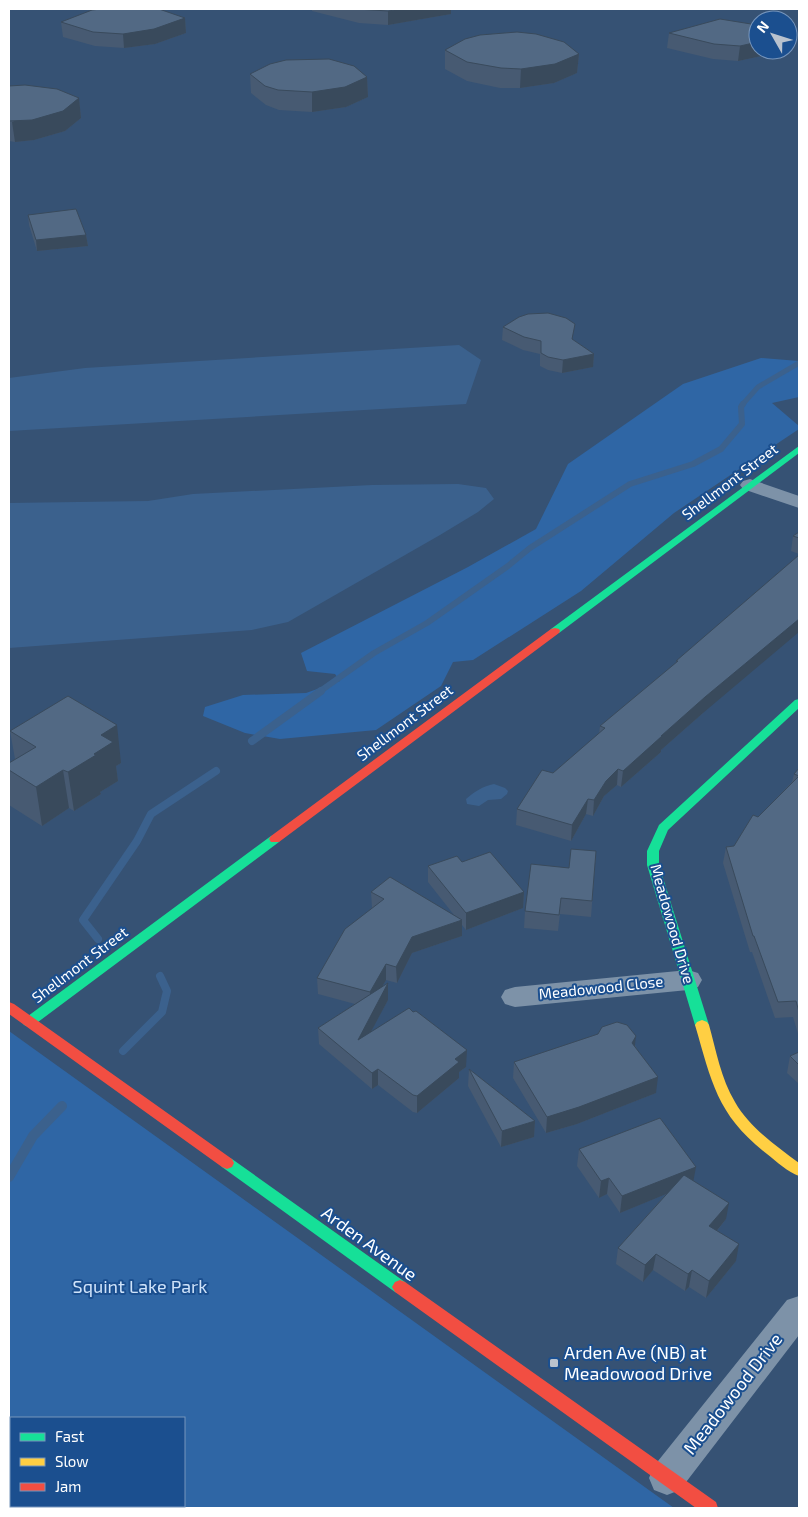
<svg xmlns="http://www.w3.org/2000/svg" width="808" height="1517" viewBox="0 0 808 1517" font-family="'Exo 2',sans-serif">
  <style>
    .green { fill: #2f66a5; fill-rule: evenodd }
    .water { fill: #3b618d }
    .lines { fill: none; stroke-linecap: round; stroke-linejoin: round }
    .stream-far3 { stroke: #3b618d; stroke-width: 5 }
    .stream-far2 { stroke: #3b618d; stroke-width: 6 }
    .stream-far1 { stroke: #3b618d; stroke-width: 8 }
    .stream { stroke: #3b618d; stroke-width: 10 }
    .street { fill: #7d92a8; fill-rule: evenodd }
    .fast { fill: #16e098; fill-rule: evenodd }
    .slow { fill: #ffcf43; fill-rule: evenodd }
    .jam { fill: #f24e42; fill-rule: evenodd }
    .wall { fill: #475a72 }
    .shaded-wall { fill: #394a5c }
    .building { fill: #526984; stroke: #394a5c }
    .poi-dot { fill: #b9c2ce; stroke: #1b4f8f; stroke-width: 2 }
    .labels { text-anchor: middle; stroke-width: 4; stroke-linejoin: round; paint-order: stroke }
    .street-label { font-size: 15px; fill: #fff; stroke: #1b4f8f }
    .near-street-label { font-size: 18px; fill: #fff; stroke: #1b4f8f }
    .near-park-label { font-size: 18px; fill: #cfe3fa; stroke: #1b4f8f }
    .near-poi-label { font-size: 18px; fill: #fff; stroke: #1b4f8f; text-anchor: start }
  </style>
  <rect width="100%" height="100%" fill="#365274"/>
  <path class="green" d="M761,358L799,361V397L772,403L799,426V429L674,513L581,591L473,660L453,662L441,686L376,730L280,739L245,733L203,716L205,707L243,695L306,693L340,681L335,674L307,671L301,653L468,567L536,529L568,464L683,384Z
    M9,1031L34,1049L674,1508H9ZM184,1418V1506H11V1418Z"/>
  <path class="water" d="M459,345L481,360L466,404L9,431V378L85,368Z
    M458,484L486,488L494,499L478,512L440,535L288,622L252,630L9,648V503L148,501L193,494L372,485Z
    M494,784L505,788L508,791L507,794L501,799L488,800L479,806L467,804L466,799C474,792 483,786 494,784Z"/>
  <g class="lines">
    <path class="stream-far3" d="M742,405L758,387L799,363"/>
    <path class="stream-far2" d="M319,692L374,653L427,623L508,566L530,548L630,484L693,464L721,449L742,424L741,407L743,404"/>
    <path class="stream-far1" d="M252,741L321,691
      M98,939L83,920L137,841L151,814L216,771
      M123,1051L162,1012L167,991L160,976"/>
    <path class="stream" d="M9,1177L33,1136L62,1106"/>
    <path class="street" d="M750,479L799,496V508L743,489L740,485L743,481Z
      M688,970L698,973L702,980L698,987L688,990L515,1007L505,1004L501,997L505,990L515,987Z
      M799,1296V1335L680,1490L667,1495L654,1490L649,1478L654,1466L787,1300Z"/>
    <path class="fast" d="M799,446V453L559,633H551L550,631L551,629Z
      M799,699V708L668,830L659,851V865L709,1025L707,1028L702,1030L697,1028L695,1025L647,865V851L659,825L795,700Z
      M275,835L281,839L279,842L34,1025L29,1027L24,1025L22,1022L24,1019L271,836Z
      M227,1157L232,1159L405,1282L408,1287L405,1292L400,1294L395,1292L222,1167L220,1163L222,1159Z"/>
    <path class="slow" d="M702,1020L707,1022L709,1025C716,1050 721,1079 735,1102C749,1127 776,1146 799,1163V1176C788,1172 777,1162 767,1154C717,1115 712,1083 695,1025L697,1022Z"/>
    <path class="jam" d="M555,628L559,629L560,631L559,633L279,842H271L269,839L271,836L551,629Z
      M9,1002L14,1004L232,1159L234,1163L232,1167L227,1169L222,1167L9,1014Z
      M400,1280L405,1282L716,1502L718,1508H696L395,1292L392,1287L395,1282Z"/>
  </g>
  <path class="wall" d="M312,9H451V14L388,25L359,23L312,11Z
    M518,9H555L542,10Z
    M185,18L186,33L155,44L124,48L95,46L63,37L61,22Z
    M669,33L789,50L738,61L713,59L667,48Z
    M445,50L579,54L577,73L554,83L520,88H500L467,81L445,69Z
    M250,74L367,77L368,97L346,107L312,112L279,110L266,105L251,93Z
    M9,86L79,98L81,118L65,131L34,140L15,142L9,141Z
    M28,215L86,235L88,246L37,251L29,225Z
    M503,327L573,340L594,354L593,367L562,373L548,370L540,366V354L523,350L502,340Z
    M799,532V554L791,551L793,536Z
    M799,555L703,713L661,750V752L621,787L617,785L604,796L593,816L586,814L571,841L516,825L517,809L553,773L599,734L600,726L676,663V661Z
    M10,731L121,763L116,766L118,781L100,792L101,794L74,811L69,808L42,826L9,805V763L15,759Z
    M799,768V1037L793,1017L775,1018L752,952H750L723,863L726,847L734,846L758,817L792,782L794,774Z
    M596,851L591,917L560,914L558,931L524,928L525,911L569,868Z
    M462,862L524,892L523,908L466,930L462,925V936L412,953L397,983L386,980L382,987L388,983V1000L371,1031L466,1067L459,1072V1078L417,1113L413,1112L378,1085L372,1089L319,1044L318,1028L355,1004L318,994L317,978L372,908L371,892L454,915L428,882V866Z
    M635,1045L656,1093L577,1124L546,1133L513,1078L514,1062Z
    M799,1052V1084L787,1073L790,1056Z
    M469,1069L535,1121L534,1137L501,1147L468,1086Z
    M579,1149L694,1181L726,1219L717,1231L736,1261L706,1298L689,1287L685,1291L653,1270L643,1282L616,1264L618,1248L666,1194L620,1213L607,1194L599,1198L577,1166Z"/>
  <path class="shaded-wall" d="M401,9H451V14L388,25V11Z
    M542,9H555L542,10Z
    M185,18L186,33L155,44L124,48L123,34Z
    M790,35L789,50L738,61L740,46L758,42V50H788V36Z
    M579,54L577,73L554,83L520,88L521,69Z
    M367,77L368,97L346,107L312,112V92Z
    M79,98L81,118L65,131L34,140L15,142L12,122Z
    M86,235L88,246L37,251L36,240Z
    M594,354L593,367L562,373L563,360Z
    M799,619V632L703,713L661,750V752L621,787L623,771L661,736L705,697Z
    M117,725L121,763L116,766L118,781L100,792L101,794L74,811L68,772L94,754L101,735Z
    M618,769L617,785L604,796L593,816L594,800L606,781Z
    M63,770L69,808L42,826L36,787Z
    M588,799L586,814L571,841L572,825Z
    M524,892L523,908L466,930V913Z
    M462,920V936L412,953L397,983L396,967L412,937Z
    M386,964V980L370,1008V992Z
    M388,983V1000L358,1056V1040Z
    M636,1036L634,1053L632,1043Z
    M467,1050L466,1067L459,1072V1078L417,1113V1096L455,1059Z
    M378,1069V1085L372,1089V1073Z
    M658,1077L656,1093L577,1124L546,1133L547,1117Z
    M535,1121L534,1137L501,1147L502,1131Z
    M696,1167L693,1183L620,1213L622,1196Z
    M609,1178L607,1194L599,1198L601,1181Z
    M729,1203L726,1219L707,1243L709,1226Z
    M739,1244L736,1261L706,1298L709,1281Z
    M656,1254L653,1270L643,1282L645,1265Z
    M692,1270L689,1287L685,1291L688,1274Z"/>
  <path class="building" d="M101,9H159L185,18L154,29L123,34L93,32L61,22L92,10Z
    M357,9H401L388,11Z
    M720,19L751,24L758,26V42L740,46L714,44L669,33Z
    M517,32L536,34L564,42L579,54L555,64L521,69L501,68L467,62L445,50L465,39L480,35Z
    M329,59L354,66L367,77L345,87L312,92L278,90L265,86L250,74L270,64L286,60Z
    M25,85L57,89L79,98L63,111L32,120L9,121V86Z
    M76,209L86,235L36,240L28,215Z
    M548,313L566,318L575,324L572,339L594,354L563,360L548,357L541,353V341L524,337L503,327L519,317L528,314Z
    M799,532V538L793,536Z
    M799,555V619L705,697L661,736H662L623,771L618,769L606,781L594,800L588,799L572,825L517,809L542,770L553,773L605,728L600,726L678,661H676Z
    M68,696L117,725L101,735L113,742L94,754L96,755L68,772L63,770L36,787L9,770V763L36,747L10,731Z
    M799,768V1012L796,1001L778,1002L754,936H753L726,847L734,846L753,815L758,817L799,776L794,774Z
    M571,849L596,851L592,901L561,898L559,915L525,911L531,864L569,868Z
    M490,852L524,892L466,913L428,866L457,856L462,862Z
    M390,877L462,920L412,937L396,967L386,964L370,992L317,978L345,929L384,899L371,892Z
    M388,983L358,1040L409,1008L413,1012L416,1011L467,1050L455,1059L459,1062L417,1096L413,1095L378,1069L372,1073L318,1028Z
    M617,1022L627,1025L636,1036L632,1043L658,1077L579,1107L547,1117L514,1062L598,1034L602,1027Z
    M799,1052V1065L790,1056Z
    M469,1069L535,1121L502,1131Z
    M660,1118L696,1167L622,1196L609,1178L601,1181L579,1149Z
    M684,1175L729,1203L709,1226L739,1244L709,1281L692,1270L688,1274L656,1254L645,1265L618,1248Z"/>
  <rect class="poi-dot" x="549" y="1358" width="10" height="10" rx="2.5"/>
  <g class="labels">
    <g class="street-label">
      <text transform="translate(730 482) rotate(-37)" y="5">Shellmont Street</text>
      <text transform="translate(405 723) rotate(-37)" y="5">Shellmont Street</text>
      <text transform="translate(672 924) rotate(74)" y="5">Meadowood Drive</text>
      <text transform="translate(80 965) rotate(-37)" y="5">Shellmont Street</text>
      <text transform="translate(601 988) rotate(-6)" y="5">Meadowood Close</text>
    </g>
    <g class="near-street-label">
      <text transform="translate(369 1244) rotate(36)" y="6">Arden Avenue</text>
      <text transform="translate(733 1394) rotate(-52)" y="6">Meadowood Drive</text>
    </g>
    <g class="near-park-label">
      <text x="140" y="1293">Squint Lake Park</text>
    </g>
    <g class="near-poi-label">
      <text x="564" y="1359">Arden Ave (NB) at<tspan x="564" dy="21">Meadowood Drive</tspan></text>
    </g>
  </g>
  <rect width="808" height="1517" fill="none" stroke="#ffffff" stroke-width="20"/>
  <rect x="10" y="1417" width="175" height="90" fill="#1b4f8f" stroke="#7695bc"/>
  <rect x="20" y="1433" width="25" height="8" fill="#16e098" stroke="#7695bc"/>
  <text x="55" y="1442" font-size="15" fill="#ffffff">Fast</text>
  <rect x="20" y="1458" width="25" height="8" fill="#ffcf43" stroke="#7695bc"/>
  <text x="55" y="1467" font-size="15" fill="#ffffff">Slow</text>
  <rect x="20" y="1483" width="25" height="8" fill="#f24e42" stroke="#7695bc"/>
  <text x="55" y="1492" font-size="15" fill="#ffffff">Jam</text>
  <g transform="translate(773 35) rotate(309)"><circle r="24" fill="#1b4f8f" stroke="#7695bc"/>
  <path d="M0-4L9 19L0 12L-9 19Z" fill="#b9c2ce"/>
  <text y="-8" font-size="14" font-weight="bold" text-anchor="middle" fill="#ffffff">N</text>
  </g>
</svg>
